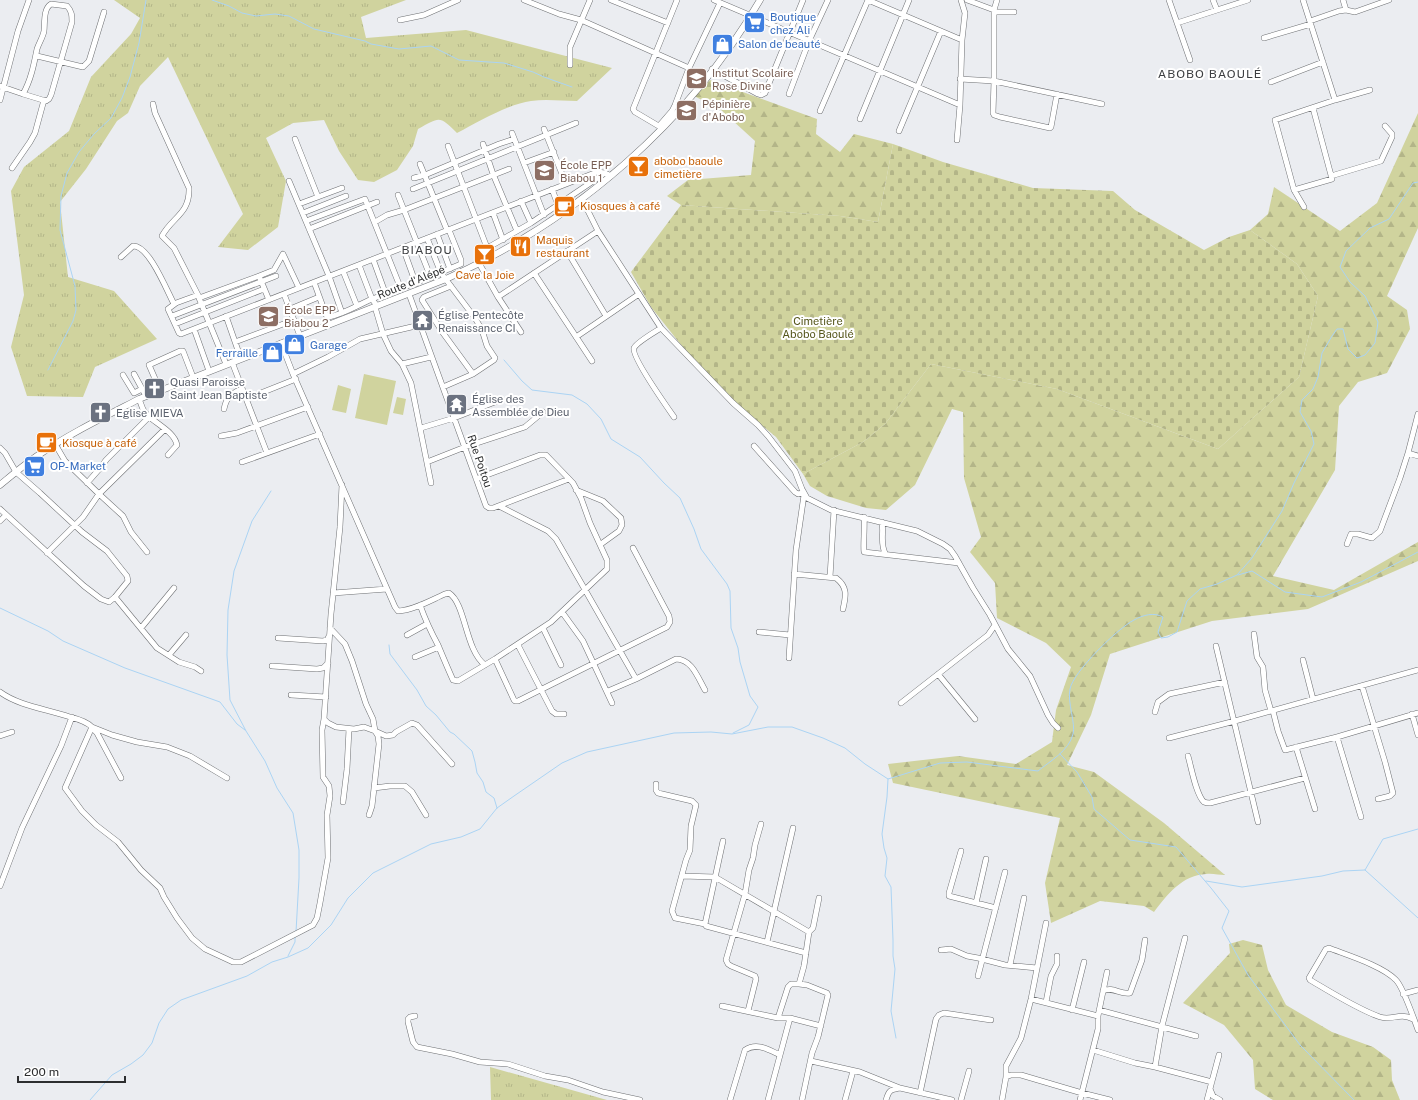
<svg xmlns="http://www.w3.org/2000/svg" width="1418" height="1100" viewBox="0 0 1418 1100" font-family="'Public Sans',sans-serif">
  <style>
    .grass { fill: url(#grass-tufts) }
    .forest { fill: url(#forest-firs) }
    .cemetery { fill: url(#cemetery-stones) }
    .pitch { fill: #d0d39e }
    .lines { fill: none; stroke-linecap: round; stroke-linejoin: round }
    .stream { stroke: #abd4f4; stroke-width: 1 }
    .minor-casing { stroke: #6e7073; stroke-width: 6 }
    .major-casing { stroke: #6e7073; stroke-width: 7 }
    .minor { stroke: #fff; stroke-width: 5 }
    .major { stroke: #fff; stroke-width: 6 }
    .labels { text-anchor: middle; stroke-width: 4; stroke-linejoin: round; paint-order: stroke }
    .shop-label { font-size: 11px; fill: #366cbe; stroke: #fff; text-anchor: start }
    .education-label { font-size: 11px; fill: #785e54; stroke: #fff; text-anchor: start }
    .food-label { font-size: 11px; fill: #c56008; stroke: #fff; text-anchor: start }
    .street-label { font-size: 11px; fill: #2d2e2f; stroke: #fff }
    .worship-label { font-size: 11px; fill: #5b616d; stroke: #fff; text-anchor: start }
    .park-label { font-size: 11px; fill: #55561b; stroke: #fff }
    .neighbourhood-label { font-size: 12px; letter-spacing: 1px; fill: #3c3e41; stroke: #fff }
  </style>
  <defs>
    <pattern id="grass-tufts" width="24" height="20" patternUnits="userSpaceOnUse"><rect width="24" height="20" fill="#d0d39e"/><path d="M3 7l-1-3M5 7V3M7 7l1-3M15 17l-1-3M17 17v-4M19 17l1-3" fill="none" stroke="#b3b588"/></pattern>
    <pattern id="forest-firs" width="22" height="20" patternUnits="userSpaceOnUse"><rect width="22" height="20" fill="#d0d39e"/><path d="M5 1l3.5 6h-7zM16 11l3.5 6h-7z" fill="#b3b588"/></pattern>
    <pattern id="cemetery-stones" width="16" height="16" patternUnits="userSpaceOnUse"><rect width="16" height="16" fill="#d0d39e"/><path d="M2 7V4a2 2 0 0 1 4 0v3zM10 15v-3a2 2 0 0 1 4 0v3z" fill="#b3b588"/></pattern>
  </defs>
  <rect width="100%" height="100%" fill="#ebedf1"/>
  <path class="grass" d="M114,0H406L361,17L366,38L466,30L612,68L577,101C562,101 546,99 531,101C508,104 478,122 457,133C439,115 440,117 418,129L413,146L397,170L374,182L358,180L339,151L324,120L293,123L266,138L286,181L278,227L248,250L218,247L243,214L168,57L140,86L128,113L117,121L86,169L60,202L68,277L114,291L157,339L95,367L83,397L27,396L11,347L24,295L11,191L24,167L69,131L91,77L131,34L140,18Z
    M490,1067L607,1100H491Z"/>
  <path class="forest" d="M710,80L817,119L816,134L840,152L854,134L893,144L878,222L840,216L681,205L667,196L688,180L751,175L755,141L720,109L694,96Z
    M1418,113V228L1387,296L1407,310L1410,329L1387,373L1358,382L1339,406L1335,470L1273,576L1334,590L1418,542V561L1308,609L1212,621L1110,654L1091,715L1067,765L1094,772L1164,823L1225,875C1219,875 1212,873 1206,874C1182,875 1167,895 1154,912L1144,906L1100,901L1051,923L1045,883L1060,818L893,783L888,764L958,756L1016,764L1052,742L1056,710L1071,667L1046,643L997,618L995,583L970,552L981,537L964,478L963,412L952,409L915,485L886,510L866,508L827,496L810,486L803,474L863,442L885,424L931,364L1057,389L1218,449L1299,377L1318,296L1297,264L1250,230L1268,214L1274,187L1340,231L1377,203Z
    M1243,940L1262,945L1268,970L1286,1005L1332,1032L1373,1047L1391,1060L1392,1080L1400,1100H1273L1255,1089L1253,1060L1224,1025L1183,1003L1230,953L1229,944Z"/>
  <path class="cemetery" d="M893,144L943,162L1033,188L1113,191L1135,210L1204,250L1229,237L1250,230L1297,264L1318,296L1299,377L1218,449L1057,389L931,364L885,424L863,442L803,474L776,437L738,406L693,360L651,307L631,272L681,205L840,216L878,222Z"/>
  <path class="pitch" d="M364,374L396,381L387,425L355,418Z
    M338,385L351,389L346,413L332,410Z
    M397,397L406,399L403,415L393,413Z"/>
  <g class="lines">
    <path class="stream" d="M212,0L229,6L242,13L256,16L275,14L289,16L314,29L365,41L371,44L399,49L431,46L459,60L504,63L533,72L544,77L572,87
      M504,360L522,381L532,390L572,395L587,404L601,419L611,439L640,457L664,483L680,498L694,529L701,549L727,584L730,591L731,628L738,648L740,662L750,696L758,707L749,725L733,733
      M48,370L73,321L76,310L75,286L60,230L61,196L67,173L79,152L94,134L111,118L122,98L130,77L139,43L146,0
      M271,491L252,521L234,571L228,610L227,655L230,700L246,731L265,761L277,788L293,813L299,850V878L296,932
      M1238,575L1252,571L1285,592L1322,597L1361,582L1418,552
      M0,608L48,631L63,641L125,668L220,702L237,724L245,730
      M389,645L390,654L417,690L426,706L436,715L450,732L454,734L472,751L475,762L477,773L483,782L486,792L494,798L497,808
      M1060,754L1077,772L1092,797L1094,809L1130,840L1176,847L1211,888L1229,911L1222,928L1248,975L1300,1045L1354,1100
      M888,779L887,797L882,834L884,848L887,858L885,876L891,887L893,940V956L895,969L891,1011L896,1038
      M1365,870L1418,918
      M1206,881L1242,887L1322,876L1343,871L1365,870L1383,839L1418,829
      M288,956L295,942V937
      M90,1100L112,1075L131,1064L143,1055L152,1043L159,1023L168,1009L181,1000L247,976L272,962L288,957L308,948L331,925L348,898L373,873L431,844L461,837L480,829L497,808L514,796L562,763L587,752L674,733L711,732L732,734L768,727H792L823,738L845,748L865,764L888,779L940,763L967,762L1038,771C1050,761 1069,751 1073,734C1076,724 1067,702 1070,689C1073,672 1118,628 1134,620C1143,615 1154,612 1163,617L1158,632L1161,638L1168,637L1177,632L1187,601L1200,589L1217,584L1237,575L1252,558L1282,511L1294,483L1314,444L1311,431L1300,412L1302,400L1313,389L1318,377L1322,353L1332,336L1337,329H1343L1348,349L1357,358L1365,355L1375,343L1378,322L1365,296L1350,282L1340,267L1346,251L1370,228L1389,219L1413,183L1418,182"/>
    <defs>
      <path id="minor" d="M524,0L559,14L581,20L689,68
        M611,0L668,23
        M714,0L960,105
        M868,0L962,40
        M967,0L994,10
        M1169,0L1190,60
        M1213,0L1217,10
        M1303,0L1335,100L1275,120L1294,190L1304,207
        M1343,0L1346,10
        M51,4L67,6C72,11 72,16 72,22L51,95L49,99L46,101L23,94C31,80 34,64 37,49C39,43 43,37 44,31C45,23 43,9 51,4Z
        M994,12H1014
        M400,20L424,15L458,0
        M1310,21L1339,11L1346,10L1355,12L1389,0
        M1177,23L1248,0
        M1264,38L1311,24
        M37,56L83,67L89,61L104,12
        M570,65V47L590,0
        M712,69L758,94L761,95L765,93L803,0
        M960,79L994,81V10L997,0
        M1271,82L1323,62
        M0,86L23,94
        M789,94L809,41L828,0
        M1057,94L1051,127L1050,128L1000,117L994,115L993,113L994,81L1102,104
        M0,100L18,31L29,0
        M1335,100L1370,90
        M153,104L155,113L189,188C190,214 172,217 162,236L174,248L199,297
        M820,111L868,0
        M860,119L909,0
        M659,126L672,111L675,105L689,68L720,3
        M662,128L635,112L633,109L677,0
        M544,129L566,184
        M899,131L941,31
        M512,133L544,215
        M295,139L318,197
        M957,140L960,105L962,40L965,13L961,0
        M483,144L493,174L517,231
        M448,146L486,245L489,247L531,223L605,173
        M524,163L554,152
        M420,164L447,230
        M12,168L30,142L35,133L44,100
        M1331,176L1381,161L1392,137V134L1385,126
        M414,178L425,175L499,144L514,139
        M289,181L329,276L342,313
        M413,189L576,123
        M552,189L558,205
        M1294,190L1332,179L1313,108
        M398,195L431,278
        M582,199L598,231L661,328C655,332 637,342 634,348C631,356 667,407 674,417
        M521,201L531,223
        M299,204L342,188
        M303,213L346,196
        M493,213L503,240
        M306,221L365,199L401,289
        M375,222L387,215L404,210L509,169
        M309,229L377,202
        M437,234L450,269
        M427,238L441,273L475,318L482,330L487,346L495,358L494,360L473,374
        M403,248L416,284
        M567,251L606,316
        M121,257L133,246C149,245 167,291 174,304
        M373,259L386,295
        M479,263L498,297L521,332
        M359,265L372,299L377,306
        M343,271L357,306
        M534,273L592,361
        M259,276L274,270L283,254L299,288
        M314,282L326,315L329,317C344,314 358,305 372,299C403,288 431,277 461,264V260L449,230
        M284,294L300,336
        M409,294L486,506L489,508H493L569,479
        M198,295L176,303L168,309L179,333L181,334L597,172L605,173L611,176
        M498,297L598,231
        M375,307L383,334L391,351L402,364L411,383L431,483
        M290,309L319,297
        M172,316L276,276
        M226,316L241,359
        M175,324L264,289
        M661,328L733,403L758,425L768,436L795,471L802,489L807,498L831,510L917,531L943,544L950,549L955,556L973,588L990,615L1008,649L1030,676L1048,715L1053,723L1058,728
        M194,329L209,371
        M576,337L639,294
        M235,342L294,320
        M281,343L293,374L395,607L398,611C414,610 431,600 445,594L449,593C466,604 465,650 485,665
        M232,362L267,453
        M226,364L199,298L259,276L269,300
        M402,364L431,357
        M134,374L146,396
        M293,374L328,357L360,339L420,325
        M123,375L134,393L142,389
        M443,387L473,374L443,333L422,300L424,297L451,286
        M160,390L149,365L180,351H183L193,377
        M139,399C141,403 142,408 144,411C151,422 174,430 177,445L168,455
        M246,399L296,379
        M224,409C226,398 231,394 241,389
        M1418,414L1408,453L1418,456
        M421,428L454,418L495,402
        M221,436L237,433L308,407
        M754,446L795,492L798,494L803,493
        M0,448L5,453L16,472L40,493L82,532L107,551L127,576L128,581L115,597L109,602L101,599L84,586L0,509
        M242,462L320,434
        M427,462L465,447L525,427L543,412
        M87,483L102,466L106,460L150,416
        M576,490L603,501L621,518L622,525L619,531L601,544
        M499,506L548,531L556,539L636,679L676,659C692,659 698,678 705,690
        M864,517C865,524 863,548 864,552L959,563
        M0,521L6,515
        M882,522C884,533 880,543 885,553
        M1347,544L1351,534H1358L1372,538L1380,531L1400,478L1408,453
        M147,552L131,532L123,516L99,494L165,429
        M47,553L83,517L99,494L65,461L55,444
        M794,574L836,578C848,587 846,596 843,609
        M830,577L834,510
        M333,593L387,589
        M115,597L157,648L179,662L195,667L201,671
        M420,605C425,619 431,632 438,645C443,657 448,669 453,680L458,681L495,659L551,622L607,569V560L590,523L581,498L573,483L546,455H540L476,479
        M562,612L583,641L612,703
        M141,628L174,588
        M330,628L345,644L352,661L366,704L373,719L375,731L386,736L393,735L396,732L412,723L417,725L452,764
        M543,628L561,665
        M759,632L790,635
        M1254,634L1257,657L1263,667L1265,690L1271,711
        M407,635L427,624
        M278,638L323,641L327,640L329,636
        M518,645L552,711L556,714H564
        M1216,646L1258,822
        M169,655L186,635
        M415,657L439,647
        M789,658L796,550L804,495
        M495,659L514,700L515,701H518L667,627L670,622L669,616L633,548
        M1303,660L1313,699
        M272,666L317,669L323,668L328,663
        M938,674L975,719
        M1362,686L1385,762L1393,793L1390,796L1378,799
        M608,691L636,679
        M0,692C19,706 47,709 70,717C78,719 87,722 92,727L65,788L82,811L96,825L118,842L141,870L160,888L164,897L177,918L192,938L205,949L233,962H241L313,925L317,918L320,903L328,858L327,815L330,796L329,786L323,777L322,730L324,719L331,614L340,527L342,485
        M291,695L326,697
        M901,703L988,635L995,625
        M1273,711L1278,731L1285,750L1337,737L1418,713
        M1155,712L1158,702L1169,694L1225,682
        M1412,714L1418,735
        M324,719L328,723L336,727L354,729L364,727L375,731L378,736L379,744L372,806L369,815
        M92,727L112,735L137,742L167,747L190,756L227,778
        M92,728L97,733L121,778
        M0,736L12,732
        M1337,737L1361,817
        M1169,738L1235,721L1418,670
        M1296,747L1315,809
        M1188,756C1191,766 1196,795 1204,802C1206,803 1208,803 1210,803L1305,778
        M656,784V790L658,793L692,801L696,805L691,826L690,850L686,860L672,911L675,918L705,924
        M374,788L390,786H405L412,792L426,815
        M343,802L347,769L349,729
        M723,841L705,924L706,926L806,953
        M961,851L949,893V896L996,908
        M682,876L715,877L809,932L804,966L799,984L807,985L827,993L828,995L818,1037L812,1053L802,1100
        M0,886L22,828L61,746L72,717
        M976,903L986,859
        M809,932L813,928L819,898
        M767,942L793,828
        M941,950L951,949L967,956L978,958L1005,965L1037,968
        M1010,965L1024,898
        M978,976L1005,872
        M1103,991C1113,986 1120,995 1130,993L1142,960L1145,940
        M1403,994L1418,990
        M1031,999L1098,1016L1107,972
        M1046,1002L1051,976L1057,964V956
        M722,1006L778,1018
        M1072,1010L1084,962
        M1099,1010L1196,1036
        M748,1011L756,979L755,976L731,966L728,964L726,960L745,894L749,870L753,858L755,845L761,824
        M415,1016L410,1017L408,1019V1022L413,1042L417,1047L452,1054L480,1062L508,1064L545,1076L568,1080L603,1092L640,1100
        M790,1018L821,1026
        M1413,1019C1399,1012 1392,1021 1380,1017C1357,1009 1331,992 1310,980L1309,978L1326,949L1329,948C1347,955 1383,966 1396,980C1403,987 1414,1019 1418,1030
        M1093,1050L1135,1063L1155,1067L1212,1082
        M811,1061L860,1072L900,1088L952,1100
        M1155,1067L1162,1026L1185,938
        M1006,1077L1011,1075H1021L1082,1093L1110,1100
        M1210,1089L1213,1096L1220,1100
        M920,1093L936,1019L939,1015L944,1013L991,1020
        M730,1100L745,1050C757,1042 769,1050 780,1055
        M768,1100L790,1018H778L788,987L791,984H799
        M845,1100L853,1071
        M886,1100C889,1090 890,1090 900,1088
        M961,1100L969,1071
        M1002,1100L1006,1077V1066L1021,1038L1031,999L1046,923
        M1080,1100L1098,1029V1016
        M1207,1100L1219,1055"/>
      <path id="major" d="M0,485C12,475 24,465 37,456C69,434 104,417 139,399L446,279C575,221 689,123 760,0"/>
    </defs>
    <use href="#minor" class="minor-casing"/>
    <use href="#major" class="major-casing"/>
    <use href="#minor" class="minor"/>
    <use href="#major" class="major"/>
  </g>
  <defs>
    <symbol id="supermarket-square" viewBox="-11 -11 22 22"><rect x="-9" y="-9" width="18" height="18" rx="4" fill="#3f7fe0" stroke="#fff"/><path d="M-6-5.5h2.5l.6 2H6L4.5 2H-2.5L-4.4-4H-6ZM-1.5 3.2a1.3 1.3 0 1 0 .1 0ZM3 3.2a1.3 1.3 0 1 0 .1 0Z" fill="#fff"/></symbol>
    <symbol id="shop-square" viewBox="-11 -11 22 22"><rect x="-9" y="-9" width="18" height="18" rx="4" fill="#3f7fe0" stroke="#fff"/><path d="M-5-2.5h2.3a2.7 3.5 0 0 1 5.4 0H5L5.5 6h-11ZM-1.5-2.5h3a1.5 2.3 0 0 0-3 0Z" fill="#fff"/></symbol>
    <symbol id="school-square" viewBox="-11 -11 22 22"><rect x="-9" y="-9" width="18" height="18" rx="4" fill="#8d6e63" stroke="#fff"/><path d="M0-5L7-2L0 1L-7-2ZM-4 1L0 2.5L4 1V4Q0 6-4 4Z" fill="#fff"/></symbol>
    <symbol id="bar-square" viewBox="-11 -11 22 22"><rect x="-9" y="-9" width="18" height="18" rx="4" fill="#e8710a" stroke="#fff"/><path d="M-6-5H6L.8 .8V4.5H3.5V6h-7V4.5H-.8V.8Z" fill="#fff"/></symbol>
    <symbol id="cafe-square" viewBox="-11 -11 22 22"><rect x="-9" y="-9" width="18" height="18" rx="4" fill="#e8710a" stroke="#fff"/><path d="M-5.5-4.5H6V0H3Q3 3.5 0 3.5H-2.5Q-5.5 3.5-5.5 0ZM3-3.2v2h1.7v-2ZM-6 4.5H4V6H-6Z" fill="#fff"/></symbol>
    <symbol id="restaurant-square" viewBox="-11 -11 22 22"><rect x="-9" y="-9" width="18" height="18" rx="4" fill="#e8710a" stroke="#fff"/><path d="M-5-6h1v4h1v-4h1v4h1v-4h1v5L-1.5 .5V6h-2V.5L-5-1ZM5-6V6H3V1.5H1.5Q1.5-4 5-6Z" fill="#fff"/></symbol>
    <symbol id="temple-square" viewBox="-11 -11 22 22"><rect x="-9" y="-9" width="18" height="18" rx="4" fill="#6b7280" stroke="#fff"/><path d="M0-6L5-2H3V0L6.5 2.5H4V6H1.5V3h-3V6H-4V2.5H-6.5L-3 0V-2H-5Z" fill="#fff"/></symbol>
    <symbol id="church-square" viewBox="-11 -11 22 22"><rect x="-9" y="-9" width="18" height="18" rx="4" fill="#6b7280" stroke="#fff"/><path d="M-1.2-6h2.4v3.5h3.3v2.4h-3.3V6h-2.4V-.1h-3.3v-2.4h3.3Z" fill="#fff"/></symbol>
  </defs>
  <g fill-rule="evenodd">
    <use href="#supermarket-square" x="742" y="10" width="25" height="25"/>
    <use href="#shop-square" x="710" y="32" width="25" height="25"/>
    <use href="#school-square" x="684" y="66" width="25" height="25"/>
    <use href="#school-square" x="674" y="98" width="25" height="25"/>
    <use href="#bar-square" x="626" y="154" width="25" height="25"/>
    <use href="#school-square" x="532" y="158" width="25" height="25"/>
    <use href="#cafe-square" x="552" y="194" width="25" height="25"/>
    <use href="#restaurant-square" x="508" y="234" width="25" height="25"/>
    <use href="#bar-square" x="472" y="242" width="25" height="25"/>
    <use href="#school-square" x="256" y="304" width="25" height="25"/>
    <use href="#temple-square" x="410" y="308" width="25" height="25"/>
    <use href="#shop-square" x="282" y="332" width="25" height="25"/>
    <use href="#shop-square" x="260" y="340" width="25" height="25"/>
    <use href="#church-square" x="142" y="376" width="25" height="25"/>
    <use href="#temple-square" x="444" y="392" width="25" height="25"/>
    <use href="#church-square" x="88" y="400" width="25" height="25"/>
    <use href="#cafe-square" x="34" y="430" width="25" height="25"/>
    <use href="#supermarket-square" x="22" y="454" width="25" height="25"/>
  </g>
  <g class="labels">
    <g class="shop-label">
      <text x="770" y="21">Boutique<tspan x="770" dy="13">chez Ali</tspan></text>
      <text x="738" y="48">Salon de beauté</text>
      <text x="310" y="349">Garage</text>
      <text x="258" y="357" text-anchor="end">Ferraille</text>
      <text x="50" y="470">OP- Market</text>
    </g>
    <g class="education-label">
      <text x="712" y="77">Institut Scolaire<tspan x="712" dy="13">Rose Divine</tspan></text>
      <text x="702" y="108">Pépinière<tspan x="702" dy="13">d'Abobo</tspan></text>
      <text x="560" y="169">École EPP<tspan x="560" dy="13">Biabou 1</tspan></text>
      <text x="284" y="314">École EPP<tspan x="284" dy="13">Biabou 2</tspan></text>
    </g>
    <g class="food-label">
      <text x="654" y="165">abobo baoule<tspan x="654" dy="13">cimetière</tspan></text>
      <text x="580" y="210">Kiosques à café</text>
      <text x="536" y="244">Maquis<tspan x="536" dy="13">restaurant</tspan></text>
      <text x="485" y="279" text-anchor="middle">Cave la Joie</text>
      <text x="62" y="447">Kiosque à café</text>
    </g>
    <g class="street-label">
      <text transform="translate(411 282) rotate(-22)" y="4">Route d'Alépé</text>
      <text transform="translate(480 461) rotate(71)" y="4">Rue Poitou</text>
    </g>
    <g class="worship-label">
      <text x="438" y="319">Église Pentecôte<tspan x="438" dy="13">Renaissance CI</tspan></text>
      <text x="170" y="386">Quasi Paroisse<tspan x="170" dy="13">Saint Jean Baptiste</tspan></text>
      <text x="472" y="403">Église des<tspan x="472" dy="13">Assemblée de Dieu</tspan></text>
      <text x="116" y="417">Eglise MIEVA</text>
    </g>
    <g class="park-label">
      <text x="818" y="325">Cimetière<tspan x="818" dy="13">Abobo Baoulé</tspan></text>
    </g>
    <g class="neighbourhood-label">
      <text x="1210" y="78">ABOBO BAOULÉ</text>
      <text x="427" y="254">BIABOU</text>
    </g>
  </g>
  <path d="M18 1076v6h107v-6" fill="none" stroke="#2d2e2f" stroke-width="2"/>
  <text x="24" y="1076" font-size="12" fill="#2d2e2f" stroke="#ffffff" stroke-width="3" paint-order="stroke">200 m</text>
</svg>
